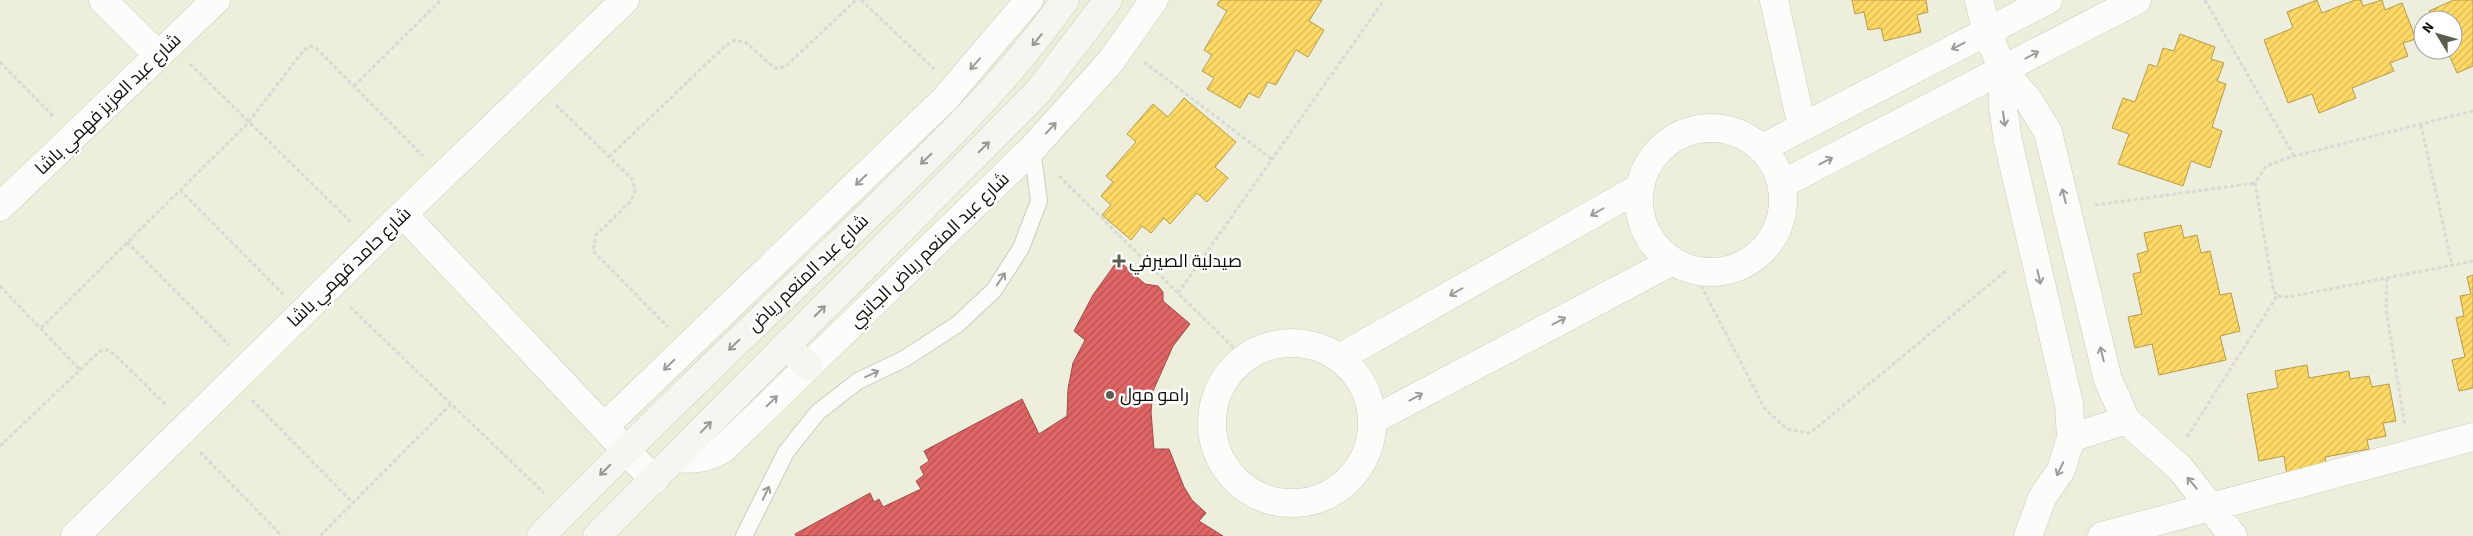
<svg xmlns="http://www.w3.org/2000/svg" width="2473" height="536" viewBox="0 0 2473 536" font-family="'Source Sans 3',Cairo,sans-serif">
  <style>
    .homes { fill: url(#homes-hatch); stroke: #b69c48 }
    .shops { fill: url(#shops-hatch); stroke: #a14b48 }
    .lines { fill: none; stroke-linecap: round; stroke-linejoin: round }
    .lane-casing { stroke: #ccccbe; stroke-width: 18 }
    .street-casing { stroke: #ccccbe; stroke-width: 29 }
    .secondary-casing { stroke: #ccccbe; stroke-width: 29 }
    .path { stroke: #dadad4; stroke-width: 3; stroke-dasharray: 4 2.5; stroke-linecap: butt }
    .lane { stroke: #fcfcfa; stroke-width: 16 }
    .street { stroke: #fcfcfa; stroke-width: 28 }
    .secondary { stroke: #f6f6f0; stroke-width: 28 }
    .oneway { stroke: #999991 }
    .oneway2 { stroke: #9c9c97 }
    .poi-dot { fill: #5c5c4f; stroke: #fff; stroke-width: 2 }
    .labels { text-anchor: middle; stroke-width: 5; stroke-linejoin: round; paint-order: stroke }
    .street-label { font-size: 18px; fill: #0d0d03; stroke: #fff }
    .poi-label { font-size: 18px; fill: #0d0d03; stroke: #fff; text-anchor: start }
  </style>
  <defs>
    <pattern id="homes-hatch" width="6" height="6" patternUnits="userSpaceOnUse" patternTransform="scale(1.25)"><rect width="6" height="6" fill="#ffd966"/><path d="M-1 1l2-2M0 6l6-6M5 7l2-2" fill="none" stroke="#d9b957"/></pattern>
    <pattern id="shops-hatch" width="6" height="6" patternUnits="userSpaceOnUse" patternTransform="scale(1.25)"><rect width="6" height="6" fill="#e06666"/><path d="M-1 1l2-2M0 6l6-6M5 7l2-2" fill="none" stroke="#b45252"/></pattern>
  </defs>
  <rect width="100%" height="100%" fill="#eeeedc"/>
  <path class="homes" d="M1220,0H1322L1309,21L1324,30L1308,57L1296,50L1276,85L1268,82L1259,98L1249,93L1240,108L1207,89L1214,78L1202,71L1212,55L1204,50L1227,11L1217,5Z
    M1852,0H1926L1928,12L1917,15L1921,32L1884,41L1881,28L1868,30L1864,12L1855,14Z
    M2317,0L2322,13L2355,0H2361L2363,6L2382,0L2385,10L2402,3L2416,39L2403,43L2408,56L2390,63L2394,71L2352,88L2356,98L2319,113L2312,94L2288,103L2264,40L2293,28L2287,12Z
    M2454,0H2473V66L2457,73L2447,50H2453V20H2434L2429,11Z
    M2180,34L2215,47L2211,59L2224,63L2217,81L2226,84L2212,127L2222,131L2210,168L2191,161L2183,186L2118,164L2129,134L2112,128L2123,98L2135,102L2149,64L2157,67L2163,48L2174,51Z
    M1184,98L1236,142L1215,167L1228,178L1207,202L1197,193L1170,224L1164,218L1151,233L1142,226L1131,240L1102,215L1111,205L1101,196L1113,182L1106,176L1136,142L1127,134L1153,104L1168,117Z
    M2181,225L2184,238L2197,235L2201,253L2210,251L2220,295L2231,293L2240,331L2220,336L2226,360L2159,375L2152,344L2135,348L2128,317L2142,314L2133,274L2141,272L2137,254L2148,251L2144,233Z
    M2473,275V388L2459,391L2452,360L2465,357L2456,318L2464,316L2460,296L2471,294L2467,277Z
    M2307,365L2309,378L2349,371L2350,379L2369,376L2372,387L2389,384L2396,421L2383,423L2386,436L2367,440L2369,449L2325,457L2326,468L2287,476L2284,456L2259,461L2247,394L2278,388L2275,371Z"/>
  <path class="shops" d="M1118,260L1145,284L1158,286L1163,292V301L1190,324L1173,346L1153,391L1151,412L1154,449H1169L1184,487L1192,500L1206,513L1199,521L1223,536H796L795,534L870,493L874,502L879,499L883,507L921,489L916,481L924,475L920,467L929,461L924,451L1022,399L1039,434L1067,416L1068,389L1073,363L1085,340L1074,331L1093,295Z"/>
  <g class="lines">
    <defs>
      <path id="lane" d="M744,536L786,452L818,412L858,381L904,359L958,324L994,290L1021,248L1039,201L1032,149"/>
      <path id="street" d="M103,0L158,55
        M1774,0L1802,127
        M1979,0L1987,32L2003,70L2029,101L2048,132L2108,380L2126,420L2180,468L2233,536
        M2003,70V108L2008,141L2069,404L2071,438L2061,470L2042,498L2028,536
        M1639 200a72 72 0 1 1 144 0a72 72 0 1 1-144 0Z
        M1762,148L2048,0
        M1782,184L2137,0
        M0,207L216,0
        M403,214L654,480
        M1212 423a80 80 0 1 1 160 0a80 80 0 1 1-160 0Z
        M1339,358L1639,188
        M1373,420L1671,262
        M604,427L945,99L1029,0
        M2071,438L2126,420
        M675,458C694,460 707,458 723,449L1032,149L1111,61L1154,0
        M75,536L403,214L625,0
        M2102,536L2473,437"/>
      <path id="secondary" d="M785,346L809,366
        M541,536C639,436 739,340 840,243C919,166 1001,91 1065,0
        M597,536L1037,93L1108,0"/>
    </defs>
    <use href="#lane" class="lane-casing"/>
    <use href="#street" class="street-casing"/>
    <use href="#secondary" class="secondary-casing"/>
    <path class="path" d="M861,0L934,69
      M2205,0L2294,156
      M0,62L54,117
      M1144,62L1273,160
      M190,64L353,224
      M354,86L441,0
      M556,105L633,180L635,191L630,202L596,235L593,251L668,327
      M2473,111L2294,156L2266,166L2255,183L2273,288L2277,296L2289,297L2473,261
      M2421,125L2452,265
      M609,157L725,46L735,40L745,42L775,68L785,67L856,0
      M1059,176L1244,358
      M180,190L283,294
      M2095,205L2255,183
      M127,242L229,345
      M1695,274L1765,409L1787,429L1810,433L2008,269
      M2387,278L2386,309L2405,426
      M0,286L81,371
      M1178,293L1384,0
      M350,307L544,493
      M41,328L248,123L303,51L310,46L317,49L423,156
      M252,400L353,503
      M2187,437L2277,296
      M0,446L100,351L108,350L115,355L167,406
      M200,452L282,536
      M320,536L451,404"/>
    <use href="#lane" class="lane"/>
    <use href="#street" class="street"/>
    <use href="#secondary" class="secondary"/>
  </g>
  <defs><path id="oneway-shaft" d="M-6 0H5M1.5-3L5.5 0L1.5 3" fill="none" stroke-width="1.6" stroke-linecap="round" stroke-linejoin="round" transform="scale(1.25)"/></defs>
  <g class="oneway">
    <use href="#oneway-shaft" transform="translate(1037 40) rotate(129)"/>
    <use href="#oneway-shaft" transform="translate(984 147) rotate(-45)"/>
    <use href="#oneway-shaft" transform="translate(926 159) rotate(136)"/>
    <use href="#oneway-shaft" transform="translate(820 311) rotate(-45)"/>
    <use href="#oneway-shaft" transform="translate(734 345) rotate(136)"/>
    <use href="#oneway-shaft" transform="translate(706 427) rotate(-46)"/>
    <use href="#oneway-shaft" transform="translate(605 470) rotate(135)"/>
  </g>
  <g class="oneway2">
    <use href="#oneway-shaft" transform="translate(1958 46) rotate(153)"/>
    <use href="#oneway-shaft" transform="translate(2032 55) rotate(-28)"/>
    <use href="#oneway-shaft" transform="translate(975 64) rotate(131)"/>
    <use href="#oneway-shaft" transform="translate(2004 119) rotate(82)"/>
    <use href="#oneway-shaft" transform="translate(1051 128) rotate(-47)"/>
    <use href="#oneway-shaft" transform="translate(1826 161) rotate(-27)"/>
    <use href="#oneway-shaft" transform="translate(861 180) rotate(136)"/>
    <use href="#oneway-shaft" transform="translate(2064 196) rotate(-104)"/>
    <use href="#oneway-shaft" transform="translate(1597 212) rotate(150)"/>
    <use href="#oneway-shaft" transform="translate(2039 277) rotate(77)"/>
    <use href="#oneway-shaft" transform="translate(1001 279) rotate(-57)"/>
    <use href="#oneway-shaft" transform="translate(1456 292) rotate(150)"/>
    <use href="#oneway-shaft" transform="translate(1559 321) rotate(-28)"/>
    <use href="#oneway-shaft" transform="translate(2102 354) rotate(-104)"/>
    <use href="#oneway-shaft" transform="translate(669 365) rotate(136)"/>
    <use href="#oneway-shaft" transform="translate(872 374) rotate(-25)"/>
    <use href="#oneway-shaft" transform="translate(1416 397) rotate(-28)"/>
    <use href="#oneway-shaft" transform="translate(772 401) rotate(-44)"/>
    <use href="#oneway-shaft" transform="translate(2060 469) rotate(116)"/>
    <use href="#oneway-shaft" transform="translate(2192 483) rotate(-130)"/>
    <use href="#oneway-shaft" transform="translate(766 493) rotate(-64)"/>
  </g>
  <g class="poi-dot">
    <path d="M1116.5 253.5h5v5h5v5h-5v5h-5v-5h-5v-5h5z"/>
    <circle cx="1110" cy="395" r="5"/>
  </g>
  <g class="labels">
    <g class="street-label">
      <text transform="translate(108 104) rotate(-44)" y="6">شارع عبد العزيز فهمي باشا</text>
      <text transform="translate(929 250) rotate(-44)" y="6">شارع عبد المنعم رياض الجانبي</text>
      <text transform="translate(349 267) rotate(-44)" y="6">شارع حامد فهمي باشا</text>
      <text transform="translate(808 273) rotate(-44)" y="6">شارع عبد المنعم رياض</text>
    </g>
    <g class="poi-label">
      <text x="1129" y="267">صيدلية الصيرفي</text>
      <text x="1120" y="401">رامو مول</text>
    </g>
  </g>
  <g transform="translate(2438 35) rotate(307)"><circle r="24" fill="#ffffff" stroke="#9e9e9a"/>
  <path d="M0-4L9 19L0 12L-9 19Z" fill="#5c5c4f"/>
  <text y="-8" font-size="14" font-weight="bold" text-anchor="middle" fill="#0d0d03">N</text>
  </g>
</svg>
